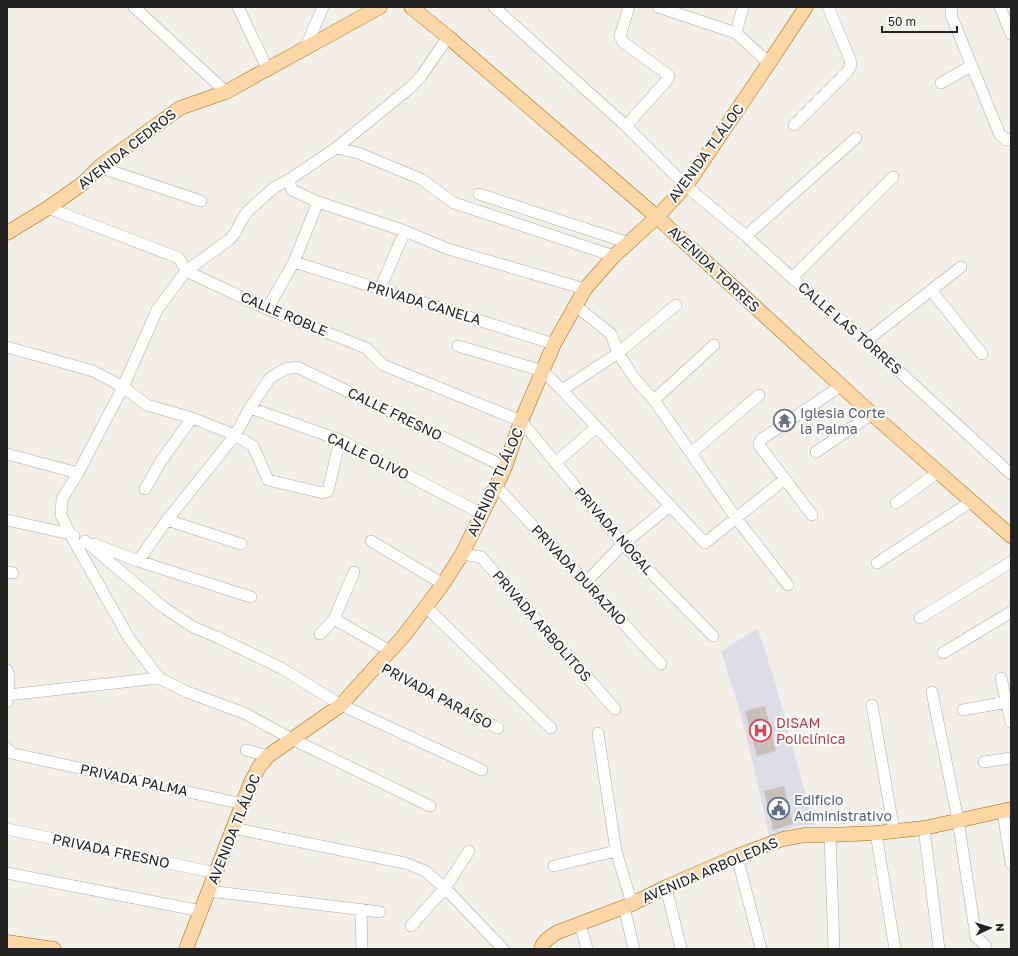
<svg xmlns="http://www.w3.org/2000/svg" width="1018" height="956" viewBox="0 0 1018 956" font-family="'Golos Text',sans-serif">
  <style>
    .plaza { fill: #dddde8 }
    .building { fill: #c7bfb8 }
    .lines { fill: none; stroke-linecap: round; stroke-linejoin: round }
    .minor-casing { stroke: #a9a9a9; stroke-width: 12 }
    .major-casing { stroke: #a06b00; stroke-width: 15 }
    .minor { stroke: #fff; stroke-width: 11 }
    .major { stroke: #fcd6a4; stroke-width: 14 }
    .labels { text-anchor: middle; stroke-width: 4; stroke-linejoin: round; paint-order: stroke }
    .street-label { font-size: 14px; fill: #222; stroke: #fff }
    .worship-label { font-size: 14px; fill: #5b616d; stroke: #fff; text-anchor: start }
    .health-label { font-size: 14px; fill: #be3a42; stroke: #fff; text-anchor: start }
    .service-label { font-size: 14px; fill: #4e5e75; stroke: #fff; text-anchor: start }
  </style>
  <rect width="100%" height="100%" fill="#f2efe9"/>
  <path class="plaza" d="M757,629L762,641L774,679L814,825H801L791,828L769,836L754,768L739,708L721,651Z"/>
  <path class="building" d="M765,706L776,751L757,756L745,711Z
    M784,786L793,824L773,830L764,791Z"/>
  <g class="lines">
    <defs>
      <path id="minor" d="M134,7L226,92
        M238,7L268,70
        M494,7L626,126L686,186L746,236L792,278L866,341L1011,474
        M658,7L736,33L743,7
        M952,7L951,15L1000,135L1006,140L1011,139
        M1000,7L1011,34
        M736,33L769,63
        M305,49L323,7
        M941,83L971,66
        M794,125L848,71L851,65L850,59L828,7
        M626,126L668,79L669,76L667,74L623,42L620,36L629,7
        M336,148L411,87L422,75L448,37
        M99,167L201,201
        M290,179V185L292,190L318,202L405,231L448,249L585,289
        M479,194L629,243
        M48,208L179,258L186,271L267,309L366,348L383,365L521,421L623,544L713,636
        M746,236L856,138
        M294,262L554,344
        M792,278L893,177
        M380,289L405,231
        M931,290L982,354
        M576,306L611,334L618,353L635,379L654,400L736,518L788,585
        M267,309L294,262L318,202
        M866,341L961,267
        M458,346L543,371L562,390L705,543L785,479
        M7,347L93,371L123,387L147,405L192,418L235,435L253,446L268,480L323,493L328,491L340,440
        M562,390L618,353L676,305
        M654,400L714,345
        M250,408L340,440L482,514
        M816,452L872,414
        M691,453L759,395
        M7,454L78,473
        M555,463L597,427
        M496,486L661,664
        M145,489L161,461L192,418
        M896,503L938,472
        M812,515L759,445L760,441L763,438L841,386
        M7,520L70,534L74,536
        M167,520L241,544
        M85,541L163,607L193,627L217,637L281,668L341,705L482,770
        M371,541L443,584
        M94,544L138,561L251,597
        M462,554L481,557L615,709
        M138,561L167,520L217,458L235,435L250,408L270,378L285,369L297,367L505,467
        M877,563L972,501
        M7,572L13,573
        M586,582L623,544L670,506
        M425,606L551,728
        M920,618L1011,562
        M334,619L390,651
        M320,634L334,619L354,572
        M943,653L1011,612
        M377,665L498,728
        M7,670L9,677L7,702
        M1001,678L1011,722
        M932,692L958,820L976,937L985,945L986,949
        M8,695L159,678
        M872,705L894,831
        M963,710L1007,702
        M598,733L616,851L632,904
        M7,748L11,753L24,756L243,804
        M246,750L268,756
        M984,762L1011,758
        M430,806L292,739L244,713L187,692L159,678L129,638L70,534L61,515L62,499L78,473L123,387L157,310L186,271L229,240L235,233L244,216L249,210L269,192L275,187L290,179L336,148L358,153L421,179L454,203L614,256
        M1003,812L1011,863
        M233,828L405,863L425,871L445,888L503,949
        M924,828L939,949
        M7,829L216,873
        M876,833L895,949
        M830,835L834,949
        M737,856L761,949
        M554,866L616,851
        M7,873L201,911
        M666,887L681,949
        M209,891L380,912
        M624,907L634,949
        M361,909L362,949
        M580,924L587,949
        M411,926L445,888L469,851"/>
      <path id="major" d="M411,7L448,37L657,217L872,414L1011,536
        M7,233L48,208L82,184L99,167L180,108L226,92L380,7
        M7,942L54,949
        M186,949L251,782L259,767L268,756L341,705L377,665L402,638L443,584L462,554L496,486L505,467L521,421L554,344L585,289L614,256L657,217L686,186L769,63L806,7
        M541,949C543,941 551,936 558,932L632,904L666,887L737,856L783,839L805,835H830L876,833L924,828L1011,809"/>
    </defs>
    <use href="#minor" class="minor-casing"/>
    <use href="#major" class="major-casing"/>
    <use href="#minor" class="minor"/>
    <use href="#major" class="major"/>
  </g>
  <defs>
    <symbol id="temple-ring" viewBox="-11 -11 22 22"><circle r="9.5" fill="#fff" stroke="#6b7280" stroke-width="1.5"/><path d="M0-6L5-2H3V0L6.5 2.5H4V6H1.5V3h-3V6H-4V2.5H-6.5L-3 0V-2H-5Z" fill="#6b7280"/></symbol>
    <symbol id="hospital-ring" viewBox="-11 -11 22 22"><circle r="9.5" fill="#fff" stroke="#e0444e" stroke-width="1.5"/><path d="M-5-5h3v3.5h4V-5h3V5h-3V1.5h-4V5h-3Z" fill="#e0444e"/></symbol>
    <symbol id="civic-ring" viewBox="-11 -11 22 22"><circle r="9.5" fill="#fff" stroke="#5c6f8a" stroke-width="1.5"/><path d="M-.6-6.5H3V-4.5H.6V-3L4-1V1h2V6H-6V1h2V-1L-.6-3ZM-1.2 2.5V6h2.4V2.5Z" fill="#5c6f8a"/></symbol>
  </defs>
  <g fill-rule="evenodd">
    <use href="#temple-ring" x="772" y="408" width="25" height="25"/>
    <use href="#hospital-ring" x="748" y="718" width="25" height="25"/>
    <use href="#civic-ring" x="766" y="796" width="25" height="25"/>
  </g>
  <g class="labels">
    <g class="street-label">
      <text transform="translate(127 149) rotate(-38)" y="5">AVENIDA CEDROS</text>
      <text transform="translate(706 153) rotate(-54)" y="5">AVENIDA TLÁLOC</text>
      <text transform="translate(714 269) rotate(43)" y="5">AVENIDA TORRES</text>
      <text transform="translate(424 303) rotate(17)" y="5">PRIVADA CANELA</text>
      <text transform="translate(284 314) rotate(23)" y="5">CALLE ROBLE</text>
      <text transform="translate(850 328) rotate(41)" y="5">CALLE LAS TORRES</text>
      <text transform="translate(395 414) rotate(26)" y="5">CALLE FRESNO</text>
      <text transform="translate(368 456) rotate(26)" y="5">CALLE OLIVO</text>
      <text transform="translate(495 482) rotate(-66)" y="5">AVENIDA TLÁLOC</text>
      <text transform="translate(614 531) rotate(49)" y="5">PRIVADA NOGAL</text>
      <text transform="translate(579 575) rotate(47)" y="5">PRIVADA DURAZNO</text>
      <text transform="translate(542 626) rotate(49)" y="5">PRIVADA ARBOLITOS</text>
      <text transform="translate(437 696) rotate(28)" y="5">PRIVADA PARAÍSO</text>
      <text transform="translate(134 780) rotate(12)" y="5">PRIVADA PALMA</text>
      <text transform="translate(234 829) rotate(-68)" y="5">AVENIDA TLÁLOC</text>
      <text transform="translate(111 851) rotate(12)" y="5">PRIVADA FRESNO</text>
      <text transform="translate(710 870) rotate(-23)" y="5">AVENIDA ARBOLEDAS</text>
    </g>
    <g class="worship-label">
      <text x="800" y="418">Iglesia Corte<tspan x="800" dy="16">la Palma</tspan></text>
    </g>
    <g class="health-label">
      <text x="776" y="728">DISAM<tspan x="776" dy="16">Policlínica</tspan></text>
    </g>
    <g class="service-label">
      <text x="794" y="805">Edificio<tspan x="794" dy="16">Administrativo</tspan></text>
    </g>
  </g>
  <rect width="1018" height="956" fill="none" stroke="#222222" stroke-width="16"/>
  <g transform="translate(990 928) rotate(86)" stroke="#ffffff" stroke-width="3" paint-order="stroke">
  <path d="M0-3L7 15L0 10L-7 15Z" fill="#222222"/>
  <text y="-6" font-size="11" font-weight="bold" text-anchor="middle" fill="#222222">N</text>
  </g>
  <path d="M882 26v6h75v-6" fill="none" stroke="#222222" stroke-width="2"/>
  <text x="888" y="26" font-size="12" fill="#222222" stroke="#ffffff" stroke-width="3" paint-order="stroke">50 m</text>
</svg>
